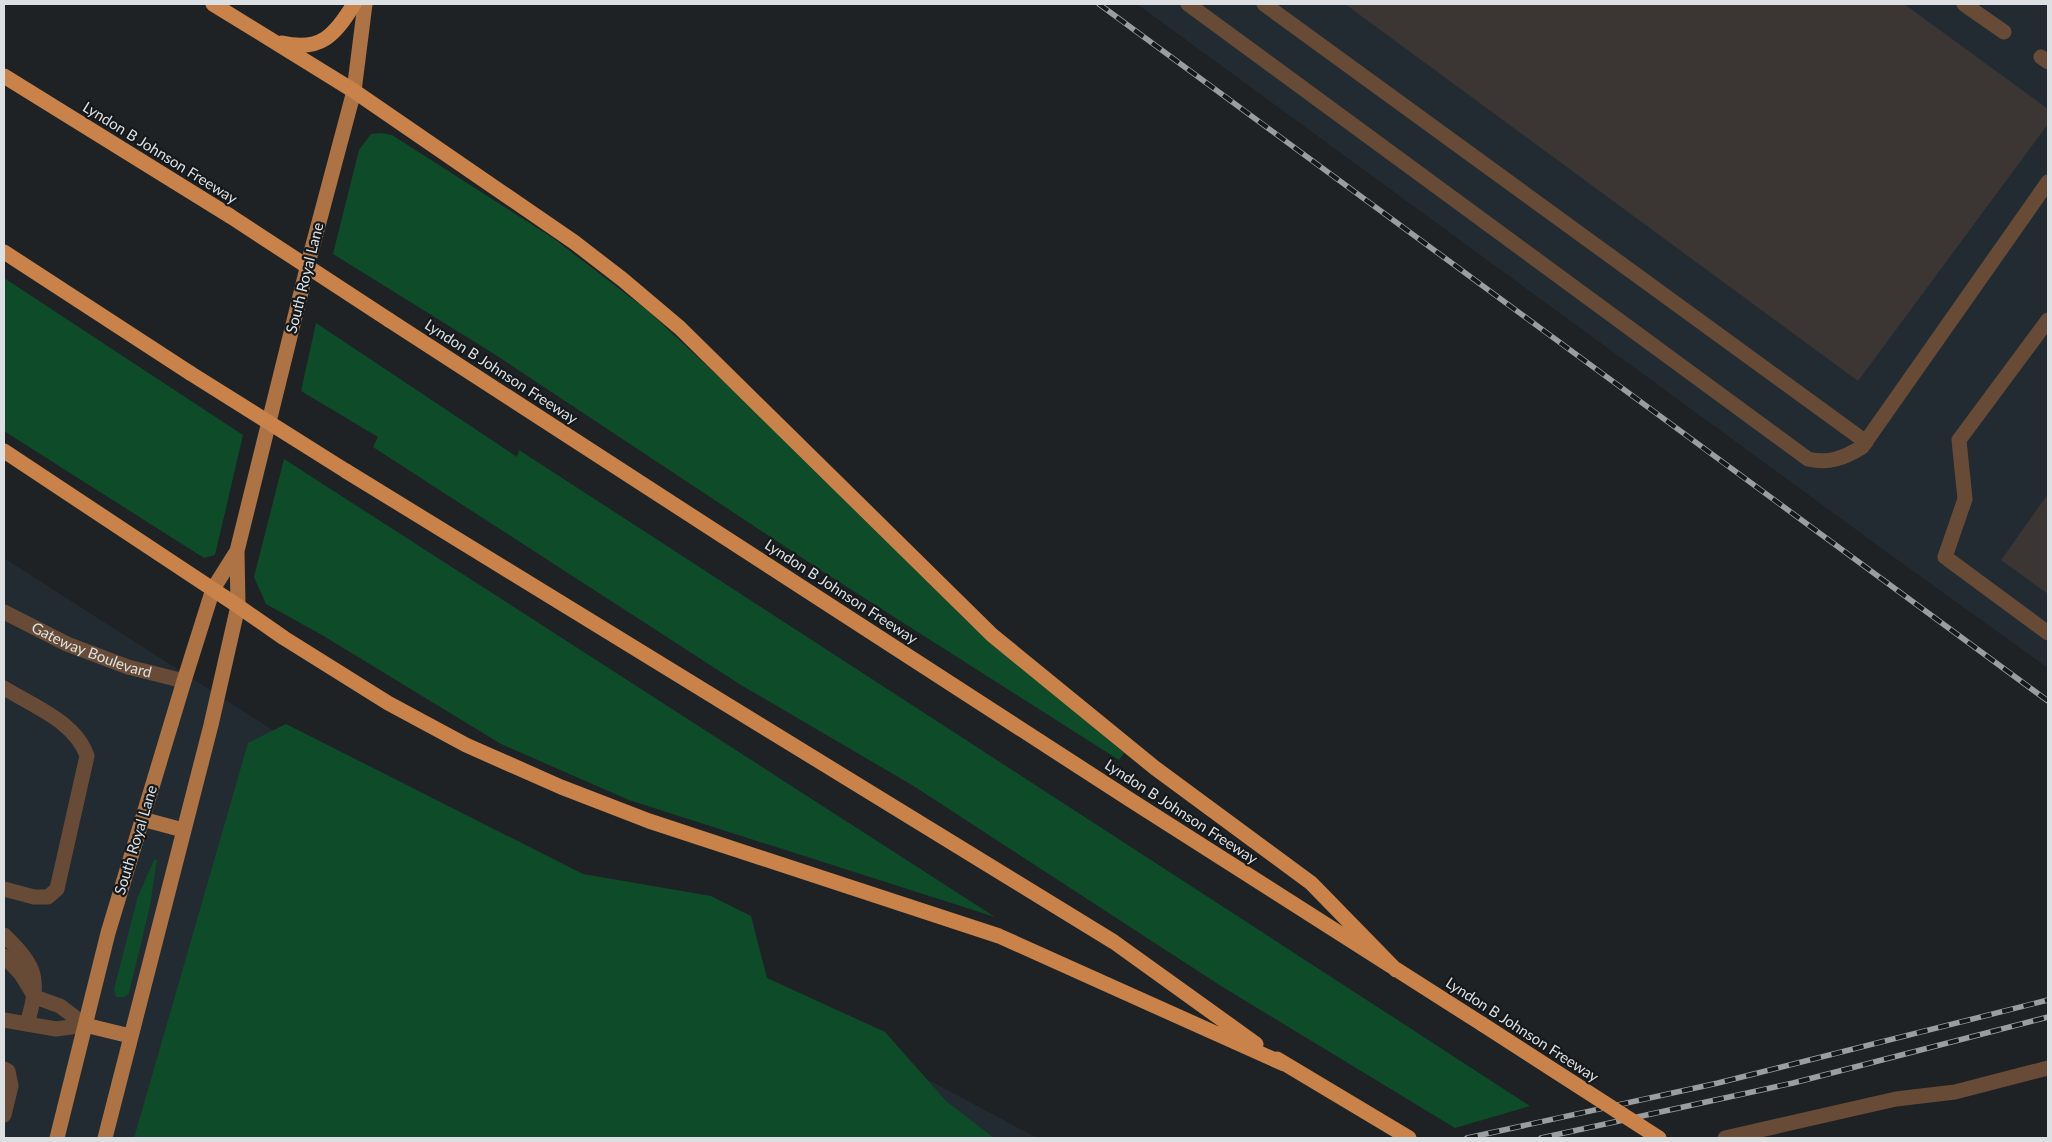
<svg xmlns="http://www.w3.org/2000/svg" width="2052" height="1142" viewBox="0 0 2052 1142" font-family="Lato,sans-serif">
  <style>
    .built { fill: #222b32 }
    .green { fill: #0e4b29 }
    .building { fill: #3b3634 }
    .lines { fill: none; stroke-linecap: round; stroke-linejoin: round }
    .minor { stroke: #684b36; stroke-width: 15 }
    .major { stroke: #ad7345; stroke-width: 15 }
    .highway { stroke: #c98249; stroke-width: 15 }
    .rail-casing { stroke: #9a9ea0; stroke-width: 5.5 }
    .rail { stroke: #15191c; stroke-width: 4; stroke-dasharray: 11; stroke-linecap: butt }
    .highway-bridge { stroke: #c98249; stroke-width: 15 }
    .labels { text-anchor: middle; stroke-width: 4.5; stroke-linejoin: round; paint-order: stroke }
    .street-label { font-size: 15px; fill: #dde0e2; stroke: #15191c }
  </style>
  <rect width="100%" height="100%" fill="#1e2225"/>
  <path class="built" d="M1137,4H2048V668L1877,545Z
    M4,558L271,729L1037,1138H4Z"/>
  <path class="green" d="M381,133L392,135L553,238L647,310L745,401L967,621L1124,753L1119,760L825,573L491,352L333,254L359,150L371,134Z
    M4,278L243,435L215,555L204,558L4,431Z
    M316,323L517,457L519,450L1530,1106L1455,1128L1221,986L912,785L741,685L373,447L378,437L301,391Z
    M284,459L995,917L629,800L501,744L322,635L266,604L254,577Z
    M286,724L583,874L711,896L751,916L767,978L885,1032L946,1101L994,1138H134L248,743Z
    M157,859L150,906L129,993L125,997H116L114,989L138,896L154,860Z"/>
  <path class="building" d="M1345,4H1904L2048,109V124L1858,381Z
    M2048,494V594L2001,560Z"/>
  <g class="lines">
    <g class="minor">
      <path d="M1188,4L1808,459C1829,464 1844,458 1862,447L2048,182"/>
      <path d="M1264,4L1866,442"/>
      <path d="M1964,4L2004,32"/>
      <path d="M2041,57L2048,62"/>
      <path d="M2048,320L1959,440L1965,499L1945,557L2048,633"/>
      <path id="s1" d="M4,612L67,644L128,667L184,681"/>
      <path d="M4,688C33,706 76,722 87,756L57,889L48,897H34L4,889"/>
      <path d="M4,935C38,968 40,979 27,1024"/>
      <path d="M4,956L21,974L35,997L60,1006L85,1025"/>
      <path d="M4,1020L56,1029L85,1025"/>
      <path d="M4,1069L8,1071L11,1086L4,1115"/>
      <path d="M1725,1138L1896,1099L1955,1092L2048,1068"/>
    </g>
    <path class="major" d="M142,819L183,830
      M85,1025L130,1036
      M57,1138L108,933L184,681L213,589L237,551
      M105,1138L211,725L238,606L237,551L310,256L354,91L365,4"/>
    <path class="highway" d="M213,4L354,91L574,242L622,279L680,328L992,635L1155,768L1311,883L1396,970
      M282,43C321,52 335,35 354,4
      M4,76L230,216
      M4,252L190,373
      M389,320L1132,801L1482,1024
      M4,451L238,606L284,638L388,703L466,745L561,787L649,821L999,936L1284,1064
      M346,471L1114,942L1256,1044
      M1277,1059L1409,1138"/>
    <defs>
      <path id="rail" d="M1099,4L2048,701
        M1467,1138L1718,1083L2048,1000
        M1541,1138L1793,1083L2048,1017"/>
    </defs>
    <use href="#rail" class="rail-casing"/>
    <use href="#rail" class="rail"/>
    <path class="highway-bridge" d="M230,216L389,320
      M190,373L346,471
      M1482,1024L1659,1138"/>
  </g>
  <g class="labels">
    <g class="street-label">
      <text transform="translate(160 153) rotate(32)" y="5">Lyndon B Johnson Freeway</text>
      <text transform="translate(305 278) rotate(-76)" y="5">South Royal Lane</text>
      <text transform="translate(501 372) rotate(33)" y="5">Lyndon B Johnson Freeway</text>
      <text transform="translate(841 592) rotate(33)" y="5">Lyndon B Johnson Freeway</text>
      <text dy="5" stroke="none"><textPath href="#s1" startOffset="96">Gateway Boulevard</textPath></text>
      <text transform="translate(1181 812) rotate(33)" y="5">Lyndon B Johnson Freeway</text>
      <text transform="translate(136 840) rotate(-73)" y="5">South Royal Lane</text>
      <text transform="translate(1522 1030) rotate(33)" y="5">Lyndon B Johnson Freeway</text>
    </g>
  </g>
  <rect width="2052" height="1142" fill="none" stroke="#dde0e2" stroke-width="10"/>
</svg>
